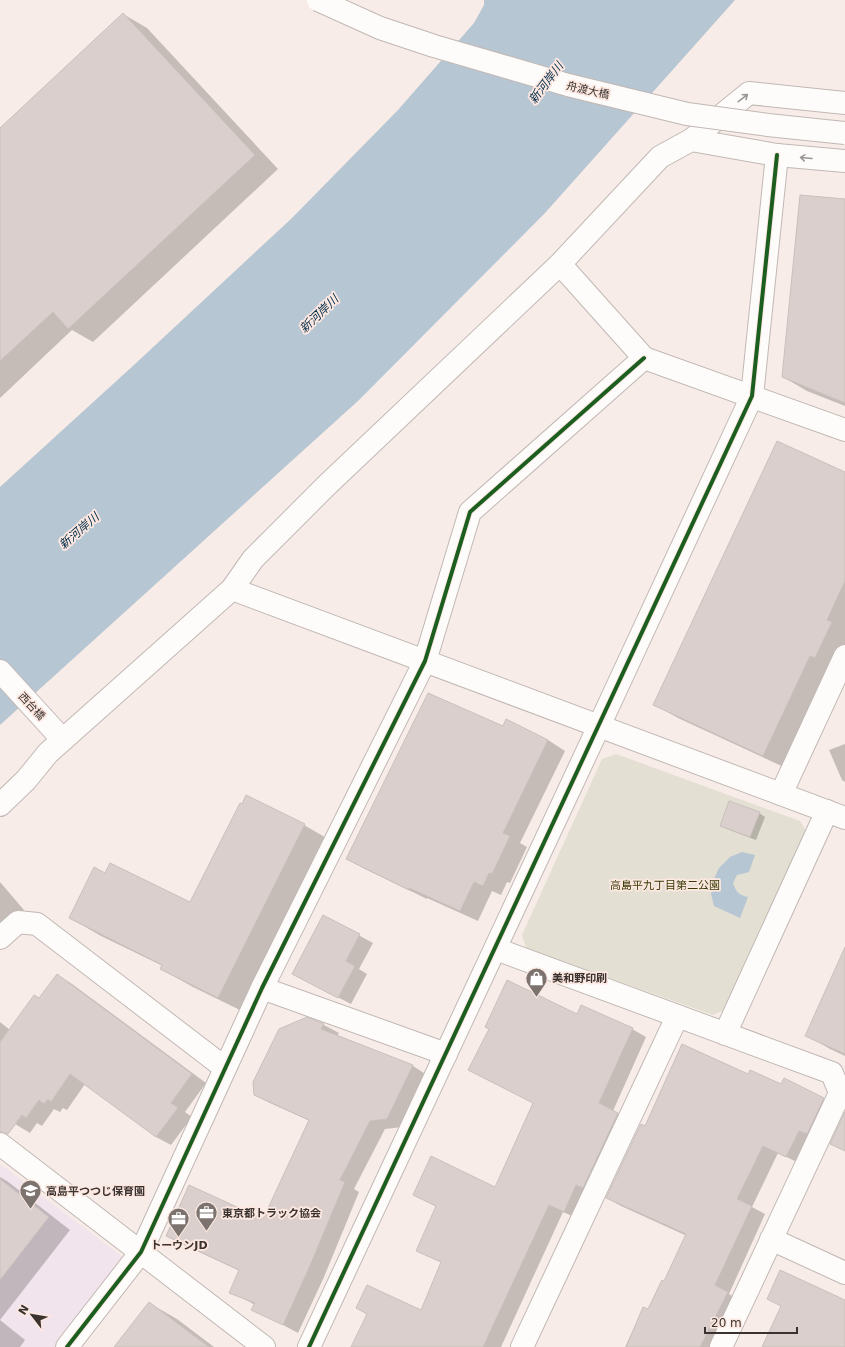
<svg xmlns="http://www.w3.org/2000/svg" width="845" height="1347" viewBox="0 0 845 1347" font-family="'DejaVu Sans','Noto Sans JP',sans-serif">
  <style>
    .education { fill: #f1e4ec }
    .green { fill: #e3dfd2 }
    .water { fill: #b7c6d3 }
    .shadow { fill: #0003 }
    .building { fill: #dacfcc; stroke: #c9c0bd }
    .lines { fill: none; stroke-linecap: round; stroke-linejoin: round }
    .minor-casing { stroke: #c1b8b4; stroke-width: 24 }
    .tertiary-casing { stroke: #c1b8b4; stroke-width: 24 }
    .secondary-casing { stroke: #c1b8b4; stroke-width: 24 }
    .minor { stroke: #fefcfb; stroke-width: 22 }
    .tertiary { stroke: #fefcfb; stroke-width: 22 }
    .secondary { stroke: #fefcfb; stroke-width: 22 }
    .secondary-bridge-casing { stroke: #c1b8b4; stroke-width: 24; stroke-linecap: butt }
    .secondary-bridge { stroke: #fefcfb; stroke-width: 22 }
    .cycleway-casing { stroke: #fde8e1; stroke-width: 6 }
    .cycleway { stroke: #1b5e20; stroke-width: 4 }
    .oneway { stroke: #9c9795 }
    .labels { text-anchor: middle; stroke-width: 3.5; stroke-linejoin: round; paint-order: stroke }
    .street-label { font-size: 11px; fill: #3a322f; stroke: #fde8e1 }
    .park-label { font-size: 11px; fill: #383b06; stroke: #fde8e1 }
    .poi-label { font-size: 11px; font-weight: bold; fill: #3a322f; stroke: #fde8e1; text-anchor: start }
    .water-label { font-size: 12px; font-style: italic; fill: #022d4b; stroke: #fde8e1 }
  </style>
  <rect width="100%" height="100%" fill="#f7ece7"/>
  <path class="education" d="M0,1164L124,1258L55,1347H0Z"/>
  <path class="green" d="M616,754L800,821L808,834L726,1009L713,1015L526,948L522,935L602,759Z"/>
  <path class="water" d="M484,0H735L545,213L359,400L0,725V487L135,364L292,218L398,110L474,23L484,5Z
    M742,852L755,855L749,872L737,875L733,883C736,892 739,895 748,897L740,918L714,906L711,894L713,881L719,868L730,857Z"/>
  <path class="shadow" d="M123,14L147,28L278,169L93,342L72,330L0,398V129Z
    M845,200V406L807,391L783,377Z
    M845,473V660L788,769L678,718L654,704Z
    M504,728L548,740L565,751L520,843L527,847L510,883L507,882L501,895L492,891L478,921L427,898V899L365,869L347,859Z
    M845,744V782L842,780L829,750Z
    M759,813L765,817L756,840L727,829L721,826Z
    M304,825L335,843L250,1015L193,987L161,969L163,966L101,936L70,918L106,874L190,904Z
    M0,882L24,910L0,931Z
    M323,916L373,943L359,969L367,974L351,1004L306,981Z
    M845,948V1056L830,1049L806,1035Z
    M57,975L72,984L206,1083L185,1112L192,1117L171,1145L156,1137L85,1084L67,1110L63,1108L60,1112L54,1109L42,1126L37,1123L30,1133L15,1124L0,1113V1022L10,1030L39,999Z
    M578,1015L632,1029L646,1037L613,1111L632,1122L579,1219L563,1212L501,1347H352L422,1312L442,1263L418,1250L437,1207L414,1195L496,1188L533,1103L469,1070Z
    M307,1018L324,1025L339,1033L337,1036L413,1066L427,1075L402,1127L385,1129L354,1189L359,1192L324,1277L298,1333L253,1309L255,1305L231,1292L240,1271L182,1244L167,1236L264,1220L310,1121L270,1103L255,1095Z
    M749,1075L817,1095L831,1104L801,1164L778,1153L752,1207L765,1214L729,1294L741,1301L718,1347H625L644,1308L648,1310L665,1283L687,1236L621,1206L607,1198L645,1127Z
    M0,1177L7,1181L70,1230L0,1320Z
    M149,1303L177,1319L214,1347H115Z
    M0,1320L25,1340L20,1347H0Z"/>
  <path class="building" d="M123,13L255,155L68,329L53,312L0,361V128Z
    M800,195L845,199V403L782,377Z
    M777,441L845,472V581L827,620L832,622L815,658L810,656L763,756L653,705Z
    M428,693L503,726L506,719L548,740L503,833L510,836L492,874L489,873L483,886L474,882L460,911L409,888V890L346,859Z
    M246,795L305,824L218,998L160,969L162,965L69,918L94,867L105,873L110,863L190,902L240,803L242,804Z
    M729,801L760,812L750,837L720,826Z
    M323,915L360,934L346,961L355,966L338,998L292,974Z
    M845,947V1054L805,1036Z
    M57,974L192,1074L171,1103L178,1108L156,1137L70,1074L51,1102L48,1099L44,1104L39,1100L26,1118L22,1115L8,1134L0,1132V1042L34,995L39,998Z
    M507,980L577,1014L581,1005L633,1028L599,1103L618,1113L583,1188L576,1185L564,1212L549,1205L483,1347H351L367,1314L356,1308L367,1285L421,1310L441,1262L416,1251L436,1206L413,1195L431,1156L495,1187L533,1103L468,1070L489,1029L485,1027Z
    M307,1017L324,1024L321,1029L413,1065L387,1119L370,1121L340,1180L345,1182L309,1268L283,1325L251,1310L255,1303L229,1293L239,1270L166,1236L189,1185L263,1219L309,1120L254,1095L253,1082L279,1029Z
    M682,1044L748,1074L750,1070L781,1084L784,1078L824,1098L807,1134L799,1131L786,1157L763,1146L737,1199L752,1206L715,1285L728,1292L700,1347H626L643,1307L648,1309L662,1280L664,1281L686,1234L606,1198L641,1124L645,1126Z
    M845,1112V1151L830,1144Z
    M0,1179L49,1217L0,1280Z
    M780,1270L845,1300V1347H762L781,1306L767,1299Z
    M149,1302L209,1347H114Z"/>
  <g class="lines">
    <defs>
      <path id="minor" d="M560,264L644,358L845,430
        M0,671L63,740
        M599,726L752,396L777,155
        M781,794L845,656
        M0,805L26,780L48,753L232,589L253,559L327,485L560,264L660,157L691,140
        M0,938L18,922L37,924L225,1068
        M496,949L832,1073L840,1093L721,1347
        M262,988L446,1054
        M725,1034L827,811
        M771,1239L845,1273
        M67,1347L141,1252L262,988L425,661L470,512L644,358
        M522,1347L677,1017"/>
      <path id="tertiary" d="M232,589L845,818
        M0,1144L264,1347
        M309,1347L599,726"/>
      <path id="secondary" d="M691,140L749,93L845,103
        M691,140L777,155L845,161"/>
    </defs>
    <use href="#minor" class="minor-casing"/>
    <use href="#tertiary" class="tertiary-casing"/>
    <use href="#secondary" class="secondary-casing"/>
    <use href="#minor" class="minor"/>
    <use href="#tertiary" class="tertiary"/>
    <use href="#secondary" class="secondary"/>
    <defs>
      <path id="secondary-bridge" d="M318,0L380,28L434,46L568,85L687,114L768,125L845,133"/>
    </defs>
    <use href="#secondary-bridge" class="secondary-bridge-casing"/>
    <use href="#secondary-bridge" class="secondary-bridge"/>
    <defs>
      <path id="cycleway" d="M67,1347L141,1252L262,988L425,661L470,512L644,358
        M309,1347L752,396L777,155"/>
    </defs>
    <use href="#cycleway" class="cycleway-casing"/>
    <use href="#cycleway" class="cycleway"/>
  </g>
  <defs><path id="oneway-shaft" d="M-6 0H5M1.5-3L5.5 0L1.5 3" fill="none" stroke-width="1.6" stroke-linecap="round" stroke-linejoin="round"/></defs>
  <g class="oneway">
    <use href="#oneway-shaft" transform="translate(743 98) rotate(-38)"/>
    <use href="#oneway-shaft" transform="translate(806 158) rotate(-175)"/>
  </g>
  <defs>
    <symbol id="shop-pin" viewBox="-11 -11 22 30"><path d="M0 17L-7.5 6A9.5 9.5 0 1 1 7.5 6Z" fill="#7c736f" stroke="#fde8e1"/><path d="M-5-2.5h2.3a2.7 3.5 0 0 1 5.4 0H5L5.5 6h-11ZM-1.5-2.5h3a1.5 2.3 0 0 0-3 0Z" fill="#fff"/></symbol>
    <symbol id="school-pin" viewBox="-11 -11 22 30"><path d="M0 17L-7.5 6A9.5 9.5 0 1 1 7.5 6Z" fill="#7c736f" stroke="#fde8e1"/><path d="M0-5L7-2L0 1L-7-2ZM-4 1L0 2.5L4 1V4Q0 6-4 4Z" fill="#fff"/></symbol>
    <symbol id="office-pin" viewBox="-11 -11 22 30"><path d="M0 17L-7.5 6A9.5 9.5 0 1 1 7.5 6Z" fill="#7c736f" stroke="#fde8e1"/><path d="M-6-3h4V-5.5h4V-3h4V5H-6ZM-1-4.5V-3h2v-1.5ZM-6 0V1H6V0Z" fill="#fff"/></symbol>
  </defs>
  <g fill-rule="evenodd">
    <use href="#shop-pin" x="524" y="966" width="25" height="34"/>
    <use href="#school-pin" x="18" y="1178" width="25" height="34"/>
    <use href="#office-pin" x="194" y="1200" width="25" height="34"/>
    <use href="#office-pin" x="166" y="1206" width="25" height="34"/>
  </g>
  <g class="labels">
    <g class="street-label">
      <text transform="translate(588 90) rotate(13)" y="4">舟渡大橋</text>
      <text transform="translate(32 706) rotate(47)" y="4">西台橋</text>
    </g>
    <g class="park-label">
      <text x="665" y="889">高島平九丁目第二公園</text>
    </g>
    <g class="poi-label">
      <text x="552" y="982">美和野印刷</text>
      <text x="46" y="1195">高島平つつじ保育園</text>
      <text x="222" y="1217">東京都トラック協会</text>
      <text x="179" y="1249" text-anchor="middle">トーウンJD</text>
    </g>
    <g class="water-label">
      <text transform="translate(546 83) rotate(-53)" y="4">新河岸川</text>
      <text transform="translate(319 314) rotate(-44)" y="4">新河岸川</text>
      <text transform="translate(79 531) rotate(-41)" y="4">新河岸川</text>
    </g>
  </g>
  <g transform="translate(32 1315) rotate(301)" stroke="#fde8e1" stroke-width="3" paint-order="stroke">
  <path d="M0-3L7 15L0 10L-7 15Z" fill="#3a322f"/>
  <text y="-6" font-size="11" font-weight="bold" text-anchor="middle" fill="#3a322f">N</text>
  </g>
  <path d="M705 1327v6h92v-6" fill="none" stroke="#3a322f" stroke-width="2"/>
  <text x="711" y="1327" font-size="12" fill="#3a322f" stroke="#fde8e1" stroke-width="3" paint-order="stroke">20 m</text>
</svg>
